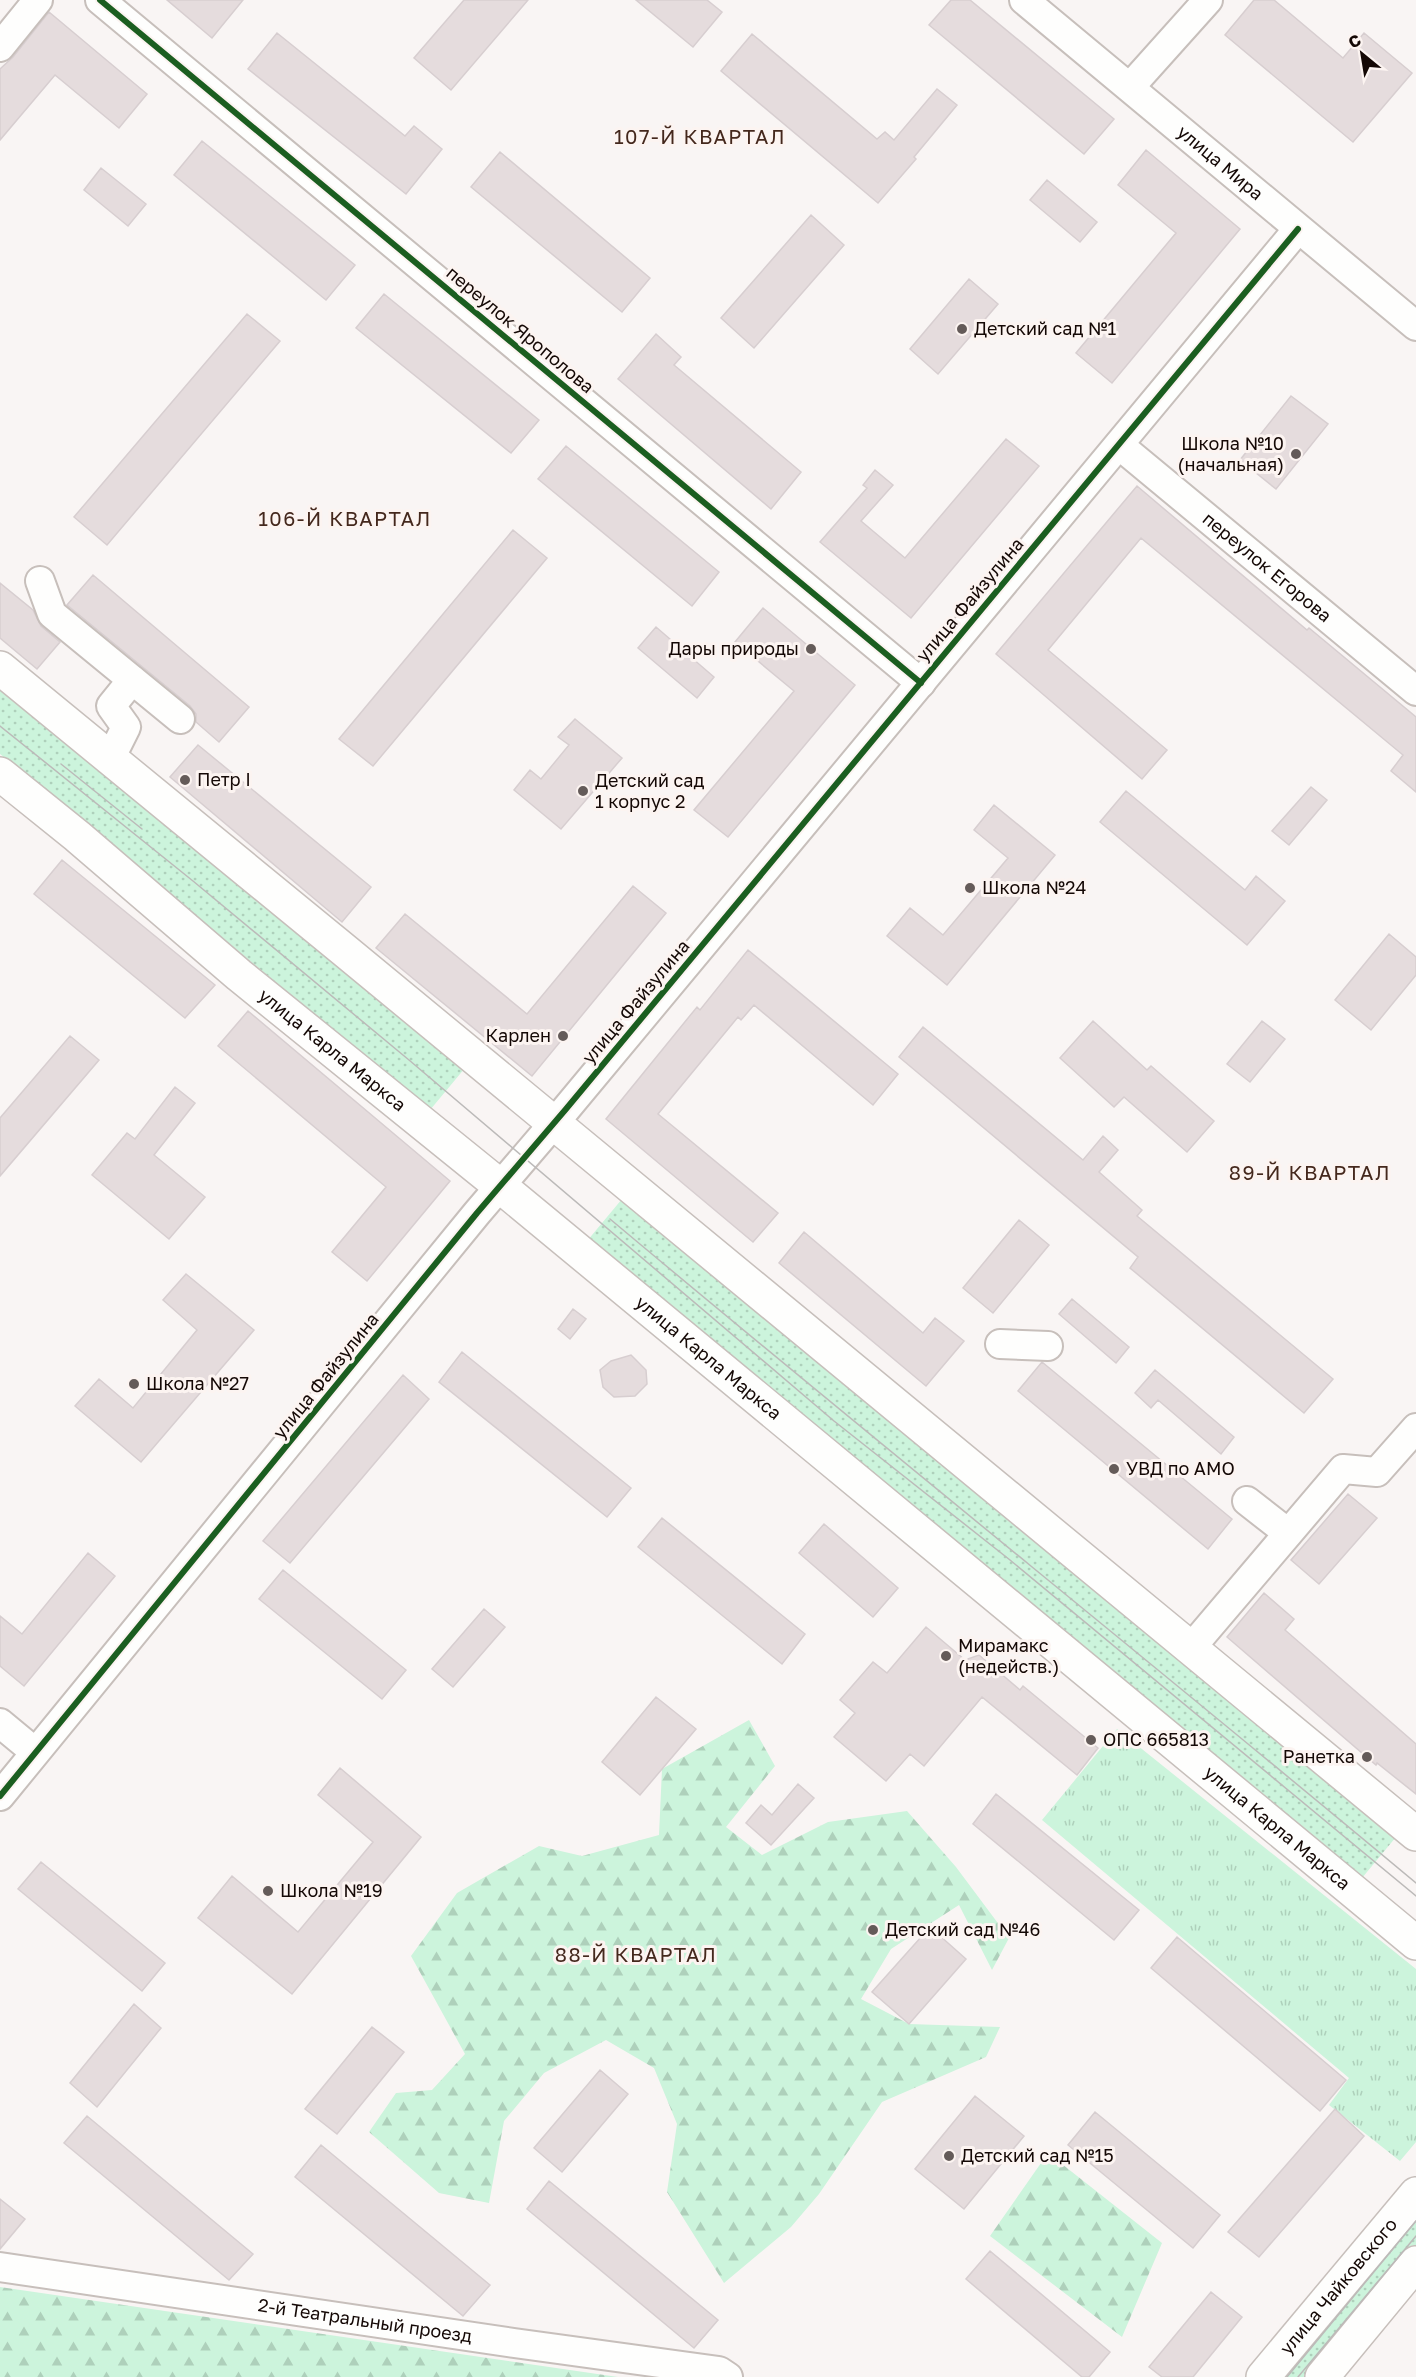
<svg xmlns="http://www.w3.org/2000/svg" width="1416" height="2377" viewBox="0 0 1416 2377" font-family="'Golos Text',sans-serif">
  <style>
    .grass { fill: url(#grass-dots) }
    .forest { fill: url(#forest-firs) }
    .park { fill: url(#park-tufts) }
    .building { fill: #e5dcdd; stroke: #d7ced0; stroke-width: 1.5 }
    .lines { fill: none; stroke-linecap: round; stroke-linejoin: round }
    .minor-casing { stroke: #c7bfbb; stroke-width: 32 }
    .major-casing { stroke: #c7bfbb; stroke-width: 36 }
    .minor { stroke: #fefefd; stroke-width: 28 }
    .major { stroke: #fefefd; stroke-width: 33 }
    .tram { stroke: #bcbab9; stroke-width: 1.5 }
    .cycleway-casing { stroke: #fcf4f1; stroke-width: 10 }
    .cycleway { stroke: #1b5e20; stroke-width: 6 }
    .poi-dot { fill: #645b59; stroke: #fcf4f1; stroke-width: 2 }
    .labels { text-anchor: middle; stroke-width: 6; stroke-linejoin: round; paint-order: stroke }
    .street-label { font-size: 18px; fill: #140805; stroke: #fcf4f1 }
    .poi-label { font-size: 18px; fill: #140805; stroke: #fcf4f1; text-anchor: start }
    .neighbourhood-label { font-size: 20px; letter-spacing: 1.5px; fill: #44281d; stroke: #fcf4f1 }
  </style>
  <defs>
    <pattern id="grass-dots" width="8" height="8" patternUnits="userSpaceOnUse" patternTransform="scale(1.5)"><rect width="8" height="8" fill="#ccf4dc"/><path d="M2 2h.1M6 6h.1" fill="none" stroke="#aed0bb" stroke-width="1.8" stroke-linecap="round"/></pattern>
    <pattern id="forest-firs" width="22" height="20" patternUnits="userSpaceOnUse" patternTransform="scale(1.5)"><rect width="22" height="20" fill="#ccf4dc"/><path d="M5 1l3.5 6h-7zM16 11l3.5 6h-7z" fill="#aed0bb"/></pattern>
    <pattern id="park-tufts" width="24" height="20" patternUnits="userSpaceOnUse" patternTransform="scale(1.5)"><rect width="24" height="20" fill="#ccf4dc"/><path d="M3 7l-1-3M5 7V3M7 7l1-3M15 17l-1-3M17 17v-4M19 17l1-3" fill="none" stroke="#aed0bb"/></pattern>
  </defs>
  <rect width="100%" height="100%" fill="#f9f5f4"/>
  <path class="grass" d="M0,688L465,1068L430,1110L0,754Z
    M622,1199L1396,1837L1362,1878L587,1241Z
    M1416,2213V2245L1306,2377H1279Z"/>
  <path class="forest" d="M749,1720L775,1766L726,1827L762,1855L828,1822L907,1811L956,1867L1009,1938L992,1970L959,1905L891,1949L861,1999L909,2024L1000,2027L986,2057L882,2102L819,2194L791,2227L724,2283L667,2192L677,2124L654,2068L606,2040L544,2073L504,2121L489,2203L439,2193L369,2132L396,2093L432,2090L465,2054L411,1956L457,1893L539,1846L582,1856L659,1835L662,1769Z
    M1048,2153L1162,2243L1122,2337L990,2236Z
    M0,2287L618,2377H0Z"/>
  <path class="park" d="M1117,1729L1416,1969V2142L1400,2161L1329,2105L1349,2078L1042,1820Z"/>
  <path class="building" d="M167,0H243L212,38Z
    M464,0H528L451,90L414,58Z
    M636,0H707L722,12L693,47Z
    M951,0H970L1114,119L1084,154L929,25Z
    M1254,0H1274L1343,58L1364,33L1412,73L1353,142L1225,35Z
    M49,12L147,94L119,128L55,75L0,140V69L13,57Z
    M277,33L405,136L414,126L442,149L406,194L248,69Z
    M752,34L877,139L885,132L894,140L937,89L957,105L914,157L916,159L878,203L721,71Z
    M202,141L355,265L326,300L174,175Z
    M1146,150L1240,229L1112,383L1076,353L1176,233L1118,185Z
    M500,152L650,278L622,312L471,187Z
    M101,168L146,204L128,226L84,190Z
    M1047,180L1097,222L1080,242L1030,200Z
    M811,215L844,245L754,348L721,318Z
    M969,279L998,304L938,374L910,349Z
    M384,294L539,420L511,453L356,328Z
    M247,314L280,341L107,545L74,517Z
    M656,334L681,357L674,365L801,472L771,509L618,379Z
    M1291,396L1328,424L1276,489L1240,460Z
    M1006,439L1039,466L911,618L820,542L867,488L863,485L875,470L893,485L861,521L905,558Z
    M566,446L719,572L692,606L538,479Z
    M1137,486L1307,630L1309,628L1416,717V792L1391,771L1403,755L1141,538L1048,650L1167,750L1142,779L996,654Z
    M513,530L547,558L373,766L339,739Z
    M93,575L249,707L219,742L196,722V714L190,706L67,605Z
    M0,583L33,610L41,626L60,642L37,669L0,638Z
    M763,608L855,685L728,837L694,810L794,691L735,642Z
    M656,627L714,677L697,698L638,648Z
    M575,719L622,758L561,829L514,790L530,770L541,779L569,745L558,737Z
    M198,745L371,887L342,922L170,777Z
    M1311,787L1327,800L1289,845L1272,831Z
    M1126,791L1245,890L1256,876L1285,901L1247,945L1100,822Z
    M994,805L1055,855L947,985L887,936L910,908L943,935L1008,858L974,830Z
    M62,860L215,985L185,1018L34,894Z
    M633,886L666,913L532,1076L376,948L405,914L527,1014Z
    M1389,934L1416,957V975L1371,1030L1335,1000Z
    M748,950L898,1074L873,1105L754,1005L741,1020L738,1017L658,1114L778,1213L753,1242L606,1119L697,1007L700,1010Z
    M248,1011L450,1181L367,1281L332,1252L386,1187L218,1046Z
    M1093,1021L1147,1070L1151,1066L1214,1121L1187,1152L1124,1097L1114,1107L1060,1058Z
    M1262,1021L1285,1039L1250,1082L1227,1064Z
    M923,1027L1083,1160L1103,1136L1118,1150L1099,1172L1142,1210L1137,1216L1333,1379L1304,1413L1130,1268L1138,1257L899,1057Z
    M70,1036L99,1060L0,1176V1118Z
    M175,1087L195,1103L154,1155L205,1197L169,1239L92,1175L127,1133L135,1139Z
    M1019,1220L1049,1245L993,1313L963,1288Z
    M804,1232L923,1333L935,1318L964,1341L926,1386L779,1263Z
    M186,1274L254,1330L141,1462L75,1406L99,1379L133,1408L197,1330L163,1300Z
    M1072,1299L1129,1347L1116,1363L1059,1314Z
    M573,1309L586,1319L570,1339L558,1329Z
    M462,1352L631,1488L607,1517L439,1382Z
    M631,1355L646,1370L647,1384L635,1396L614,1397L603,1387L600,1370L611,1361Z
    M1042,1362L1232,1519L1208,1549L1018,1391Z
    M1155,1370L1234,1437L1221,1454L1158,1400L1151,1408L1135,1393Z
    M403,1375L429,1399L290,1563L263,1541Z
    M1348,1494L1377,1518L1319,1584L1291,1560Z
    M662,1518L805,1634L782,1664L638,1547Z
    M824,1524L898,1588L873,1617L799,1553Z
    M88,1553L115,1576L24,1686L0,1666V1616L22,1634Z
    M283,1570L406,1670L382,1699L259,1599Z
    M1264,1593L1294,1619L1285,1630L1416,1744V1794L1377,1763L1376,1765L1227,1637Z
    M484,1609L505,1627L453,1687L432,1669Z
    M926,1627L965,1660L979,1655L1020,1690L1023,1686L1098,1748L1077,1775L982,1697L924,1766L910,1754L886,1781L834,1737L855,1713L840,1700L873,1662L887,1673Z
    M656,1697L696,1729L640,1795L602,1762Z
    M340,1768L421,1837L292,1994L198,1918L232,1876L298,1932L373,1842L318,1795Z
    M798,1784L814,1798L771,1845L746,1823L761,1805L772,1815Z
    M996,1794L1139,1910L1114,1940L973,1824Z
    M41,1862L165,1963L142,1991L18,1889Z
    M930,1927L966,1959L909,2024L872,1992Z
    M1177,1937L1346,2080L1320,2111L1151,1968Z
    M134,2004L161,2028L97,2107L70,2083Z
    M372,2027L404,2052L337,2134L305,2109Z
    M600,2070L628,2094L562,2172L534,2148Z
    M975,2096L1024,2136L964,2209L915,2169Z
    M1335,2109L1364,2136L1259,2257L1228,2232Z
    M1095,2112L1220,2215L1193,2248L1068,2145Z
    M87,2116L253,2254L229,2280L64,2143Z
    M321,2145L490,2285L463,2316L295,2177Z
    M549,2181L718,2320L694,2348L527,2209Z
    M0,2199L25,2219L0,2249Z
    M990,2251L1110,2352L1089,2377H1082L966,2279Z
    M1211,2292L1242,2317L1193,2377H1162L1149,2367Z"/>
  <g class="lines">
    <defs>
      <g id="minor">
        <path d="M100,0L921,683"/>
        <path id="s1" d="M1024,0L1416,326"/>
        <path d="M0,47L38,0"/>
        <path d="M1130,87L1208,0"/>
        <path id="s2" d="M1119,445L1416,691"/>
        <path d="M40,581L52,614L180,719"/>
        <path d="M117,745L126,727L111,706L132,680"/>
        <path d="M1000,1344L1048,1346"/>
        <path d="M1247,1501L1288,1533"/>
        <path d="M1190,1649L1343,1469L1377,1472L1416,1428"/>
        <path d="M0,1723L35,1752"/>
        <path d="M0,1796L477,1213L566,1109L1298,229"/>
        <path id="s3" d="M0,2267L514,2343L719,2371L728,2377"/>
      </g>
      <g id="major">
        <path d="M0,668L344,950L1416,1834"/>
        <path id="s4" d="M0,774L77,836L239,975L500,1186L1416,1943"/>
        <path id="s5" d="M1263,2377L1416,2194"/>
        <path d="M1322,2377L1416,2263"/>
      </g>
    </defs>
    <use href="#minor" class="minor-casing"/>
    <use href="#major" class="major-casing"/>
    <use href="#minor" class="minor"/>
    <use href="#major" class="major"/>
    <path class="tram" d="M0,726L193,881L409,1060L834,1421L1010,1560L1416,1896
      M61,764L142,829
      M610,1219C877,1443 1149,1660 1416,1883
      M1287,2377L1416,2221
      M1298,2377L1416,2236"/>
    <defs>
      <path id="cycleway" d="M100,0L921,683
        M0,1796L477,1213L566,1109L1298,229"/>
    </defs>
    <use href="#cycleway" class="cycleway-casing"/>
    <use href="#cycleway" class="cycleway"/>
  </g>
  <g class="poi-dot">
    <circle cx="962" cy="329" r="6"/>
    <circle cx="1296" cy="454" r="6"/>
    <circle cx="811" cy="649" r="6"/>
    <circle cx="185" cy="780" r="6"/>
    <circle cx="583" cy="791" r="6"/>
    <circle cx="970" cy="888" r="6"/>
    <circle cx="563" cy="1036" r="6"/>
    <circle cx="134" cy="1384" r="6"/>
    <circle cx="1114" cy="1469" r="6"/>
    <circle cx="946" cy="1656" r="6"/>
    <circle cx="1091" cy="1740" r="6"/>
    <circle cx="1367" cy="1757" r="6"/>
    <circle cx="268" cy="1891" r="6"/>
    <circle cx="873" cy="1930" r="6"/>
    <circle cx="949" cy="2156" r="6"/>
  </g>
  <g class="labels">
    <g class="street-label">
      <text dy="6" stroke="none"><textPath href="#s1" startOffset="255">улица Мира</textPath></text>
      <text transform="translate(520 330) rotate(40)" y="6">переулок Ярополова</text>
      <text dy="6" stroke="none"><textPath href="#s2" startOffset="192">переулок Егорова</textPath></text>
      <text transform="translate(970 600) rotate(-50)" y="6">улица Файзулина</text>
      <text transform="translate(636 1002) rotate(-50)" y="6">улица Файзулина</text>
      <text dy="6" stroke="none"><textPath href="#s4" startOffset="432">улица Карла Маркса</textPath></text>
      <text dy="6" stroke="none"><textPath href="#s4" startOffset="918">улица Карла Маркса</textPath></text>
      <text transform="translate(326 1376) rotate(-51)" y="6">улица Файзулина</text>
      <text dy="6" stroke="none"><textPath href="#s4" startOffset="1656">улица Карла Маркса</textPath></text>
      <text dy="6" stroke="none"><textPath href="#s5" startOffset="118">улица Чайковского</textPath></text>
      <text dy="6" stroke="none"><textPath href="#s3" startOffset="369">2-й Театральный проезд</textPath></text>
    </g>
    <g class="poi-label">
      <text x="974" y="335">Детский сад №1</text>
      <text x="1284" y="450" text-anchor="end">Школа №10<tspan x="1284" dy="21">(начальная)</tspan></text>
      <text x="799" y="655" text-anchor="end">Дары природы</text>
      <text x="197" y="786">Петр I</text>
      <text x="595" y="787">Детский сад<tspan x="595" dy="21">1 корпус 2</tspan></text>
      <text x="982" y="894">Школа №24</text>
      <text x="551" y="1042" text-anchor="end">Карлен</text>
      <text x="146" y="1390">Школа №27</text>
      <text x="1126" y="1475">УВД по АМО</text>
      <text x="958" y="1652">Мирамакс<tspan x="958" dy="21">(недейств.)</tspan></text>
      <text x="1103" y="1746">ОПС 665813</text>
      <text x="1355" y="1763" text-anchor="end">Ранетка</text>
      <text x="280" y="1897">Школа №19</text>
      <text x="885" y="1936">Детский сад №46</text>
      <text x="961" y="2162">Детский сад №15</text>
    </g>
    <g class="neighbourhood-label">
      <text x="700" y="144">107-Й КВАРТАЛ</text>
      <text x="345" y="526">106-Й КВАРТАЛ</text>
      <text x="1310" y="1180">89-Й КВАРТАЛ</text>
      <text x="636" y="1962">88-Й КВАРТАЛ</text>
    </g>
  </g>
  <g transform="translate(1362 54) rotate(330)" stroke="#fcf4f1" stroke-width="4.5" paint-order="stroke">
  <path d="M0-4.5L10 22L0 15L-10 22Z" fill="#140805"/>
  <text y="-9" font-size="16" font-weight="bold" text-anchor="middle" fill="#140805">С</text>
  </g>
</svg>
